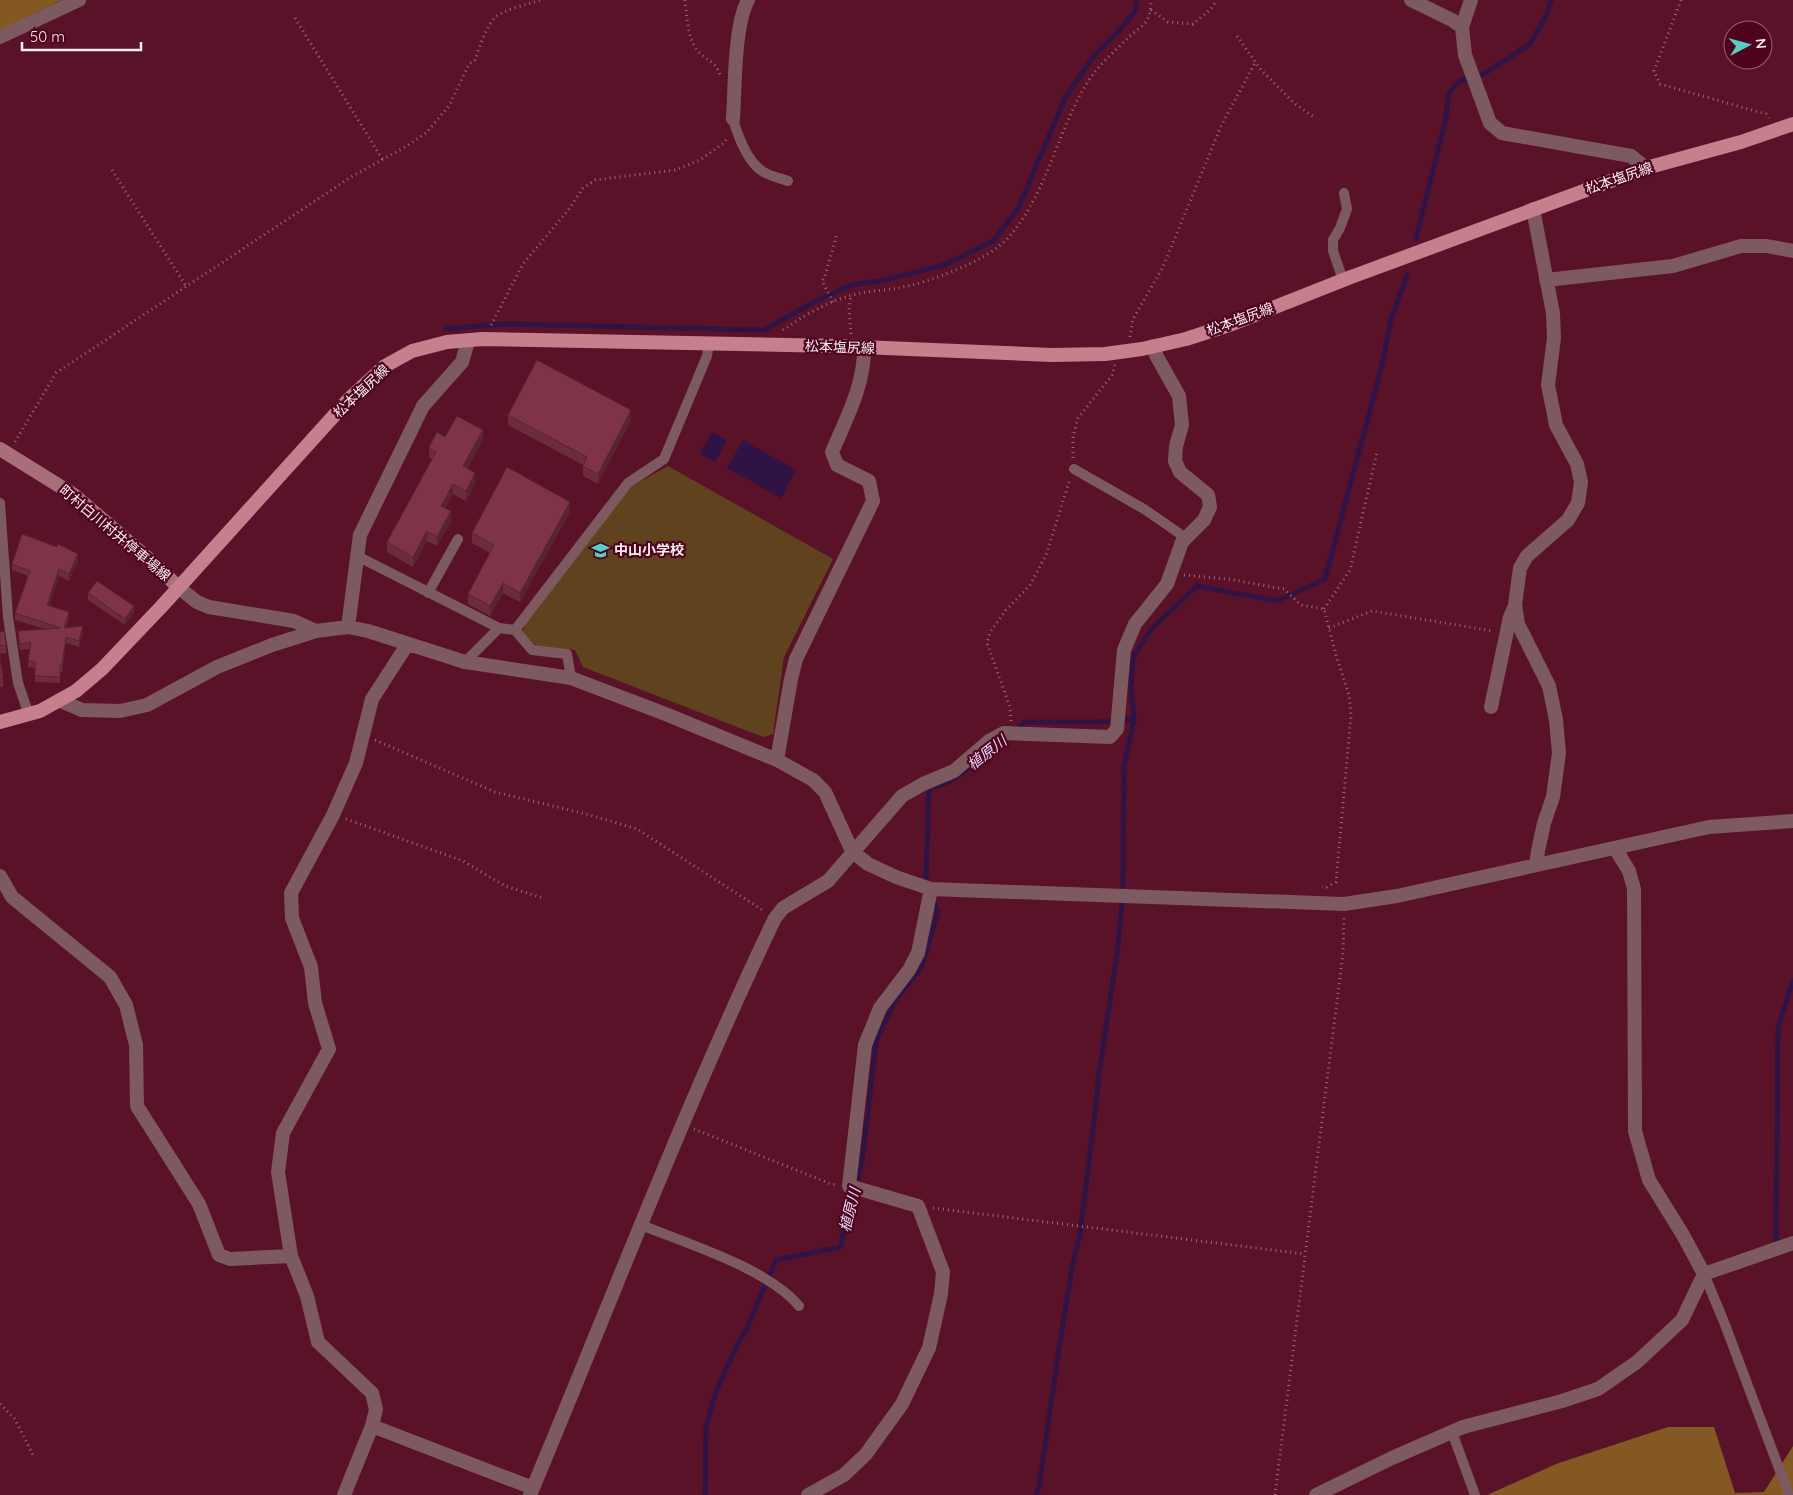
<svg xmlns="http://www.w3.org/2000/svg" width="1793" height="1495" viewBox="0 0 1793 1495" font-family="Quicksand,'Noto Sans JP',sans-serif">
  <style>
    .green { fill: #60421f }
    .forest { fill: #845823 }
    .water { fill: #2f1344 }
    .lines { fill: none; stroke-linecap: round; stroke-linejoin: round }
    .stream { stroke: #2f1344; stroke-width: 5 }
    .path { stroke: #9a6a78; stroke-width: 3; stroke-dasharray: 1 4; stroke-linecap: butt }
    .service { stroke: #7d5a60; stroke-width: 10 }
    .minor { stroke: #7d5a60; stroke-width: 14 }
    .secondary { stroke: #a66f79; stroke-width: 14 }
    .primary { stroke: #c67f8c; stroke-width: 14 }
    .wall { fill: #6c2c3c }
    .shaded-wall { fill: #582431 }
    .building { fill: #7e3346; stroke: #582431 }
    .labels { text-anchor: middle; stroke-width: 4.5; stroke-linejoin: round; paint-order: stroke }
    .street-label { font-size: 14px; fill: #f9eff0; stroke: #4e041f }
    .poi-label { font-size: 14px; font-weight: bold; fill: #f9eff0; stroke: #4e041f; text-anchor: start }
    .water-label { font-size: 15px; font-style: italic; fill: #e7d7f9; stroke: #4e041f }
  </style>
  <rect width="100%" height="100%" fill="#5a1228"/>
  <path class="green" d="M668,466L833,559L784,657L773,734L763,737L583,667L575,650L537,646L521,634L527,621L573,559L632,486Z"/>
  <path class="forest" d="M0,0H62L0,30Z
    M1668,1427H1714L1735,1493L1764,1492L1793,1446V1495H1487L1556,1464Z"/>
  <path class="water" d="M712,432L727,440L715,462L700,454Z
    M743,440L796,470L781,498L727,468Z"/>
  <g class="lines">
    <path class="stream" d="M1416,239L1445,123L1449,93L1459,81L1484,74L1530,44L1546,16L1551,0
      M446,329L504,324L764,330L818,300L851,285L885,280L944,265L993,241L1018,209L1065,98L1093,57L1119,31L1136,10V0
      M1015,731L1025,722H1099L1134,719
      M926,877L929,788L949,782L993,751L1009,737
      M1123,886L1124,766L1134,719L1131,687L1133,657L1152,628L1197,586L1277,601L1325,579L1381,369L1391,319L1407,275
      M1776,1248L1778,1028L1793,981
      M705,1495L706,1426L717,1389L741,1337L744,1335L776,1260L840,1247L862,1162L876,1042L894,1002L921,968L938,912L935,904
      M1036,1495L1039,1487L1058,1355L1073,1262L1080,1234L1094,1122L1099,1074L1117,953L1122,905"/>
    <path class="path" d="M685,0C687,15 687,37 697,50C705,61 715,59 720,75
      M1681,0L1654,71L1660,84L1766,114L1769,118
      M1151,10L1168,22L1193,24L1211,9L1217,0
      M295,18L383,160
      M1237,36L1261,70L1295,104L1314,117
      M112,170L186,286
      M833,302L822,281L825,276L837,234
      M491,325L523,264L569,209L583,188L595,180L675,170L700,160L724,143L727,138
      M783,330C802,317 823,304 846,297C862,291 881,291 898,288C928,283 987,261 1007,239C1046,196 1056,136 1084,88C1095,68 1113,53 1129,37C1134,32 1142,27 1146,22C1150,15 1151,8 1151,0
      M851,334L849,308L851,296
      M1130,337L1133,319L1163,267L1221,126L1256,61
      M15,442L56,373L351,177L407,146L426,133L449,106L469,64L475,60C480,47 485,27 496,17C504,9 530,4 541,0
      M1073,458V437L1078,418L1112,375L1115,365
      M1184,575L1228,579L1284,589L1301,605L1324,609L1336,655L1349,695L1351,715L1336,882L1327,887H1322
      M1324,609L1350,570L1377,452
      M1329,628L1372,611L1493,631
      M1011,721L1010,707L987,643L990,632L1006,610L1030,585L1046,555L1070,479
      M375,740L495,792L590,815L637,829L764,911
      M346,819L463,861L505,886L543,898
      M694,1129L831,1184L837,1185
      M933,1208L1305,1254
      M0,1404L15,1419L34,1457
      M1275,1495L1343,953L1344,917"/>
    <path class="service" d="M733,119C738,136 747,161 762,171C769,176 780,178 788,181
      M1343,280L1333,251V240L1340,228L1347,209L1344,193
      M1074,469L1144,509L1186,538
      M0,503L8,617L18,683L29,715
      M357,556L499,628L515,630L628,483L664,459L707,356L709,343
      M428,593L458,539
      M515,630L532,650L567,654L571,678
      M465,662L499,628
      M641,1225C686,1243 769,1269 799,1306
      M1704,1274L1724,1322L1789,1495
      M1452,1432L1475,1495"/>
    <path class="minor" d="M1411,0L1452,20L1462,27
      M1471,0L1462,27L1465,55L1490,123L1502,133L1631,156L1646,168
      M0,37L79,0
      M733,119C735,89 734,25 748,0
      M1533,209L1553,313L1554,338L1548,385L1556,425L1577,464L1581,482L1578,503L1568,520L1527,556L1520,568L1515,605L1518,624L1549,686L1556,720L1559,753L1553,797L1544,823L1538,851L1536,864
      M1546,280L1673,266L1741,246H1767L1793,251
      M178,587L197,602L209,607L294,621L316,631
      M348,627L360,535L423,406L462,362L468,341
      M61,701L82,710L120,711L147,705L217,667L272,645L316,631L348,627L368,631L465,662L571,678L668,715L777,760L813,780L825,792L852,851L868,864L896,877L931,889L1344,904L1397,896L1709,827L1793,821
      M1491,707L1510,617L1514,608
      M777,760L791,679L796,659L873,501L869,481L837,465L832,452C846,419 865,384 864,347
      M1615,848L1629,871L1634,889L1635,1131L1649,1180L1683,1235L1704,1274
      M0,876L12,897L110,977L126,1005L136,1045L137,1106L199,1204L219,1255L230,1259L291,1256
      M372,1426L533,1488
      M344,1495L372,1426L376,1409L372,1393L318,1342L307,1296L291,1256L278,1172L283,1133L329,1049L315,1003L311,967L292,918L291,893L333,815L356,763L372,699L407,645
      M530,1495C611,1302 685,1106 775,918L783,908L828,881L902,796L923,784L954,771L989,741L1004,733L1110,737L1117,729L1124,650L1135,624L1167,584L1182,542L1204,520L1210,507L1208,495L1180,472L1175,461L1176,446L1182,425L1179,396L1157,357L1153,346
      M808,1495L844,1475L866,1454L902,1404L929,1348L941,1294L943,1272L918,1206L849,1186L865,1045L880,1008L909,970L918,953L931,889
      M1316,1495L1392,1458L1463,1427L1562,1401L1598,1389L1637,1362L1682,1320L1704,1274L1793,1243"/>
    <path class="secondary" d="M0,449L74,495L158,567L178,587"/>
    <path class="primary" d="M0,722L40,711L76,691L102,669L162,606L349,399L385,366L412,351L447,342L482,339L837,346L1052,355L1105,354L1142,349L1186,339L1232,324L1351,277L1646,168L1741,142L1793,124"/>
  </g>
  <path class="wall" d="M508,415L631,420L598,484L583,476V465L508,425Z
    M445,437L483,440L467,469L475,483L466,501L453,494L445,508L451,521L437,546L427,541L413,567L387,552V542L432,459L429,457V447Z
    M570,512L520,602L503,593L490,616L468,604V594L490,553L472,543V533Z
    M57,547L78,561L69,581L59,576L49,605L69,618L66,628L83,633L79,647L66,643L62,672H60V683L35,682V668L28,667L30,649L20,650L18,638V631L45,629L15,620V613L28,576L12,570V564Z
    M88,593L134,613L125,625L88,600Z
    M0,632L6,645V653L0,654Z
    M0,657L3,679V687H0Z"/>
  <path class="shaded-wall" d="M631,410V420L598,484V474Z
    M483,430V440L463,476V466Z
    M475,473V483L466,501V491Z
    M453,484V494L441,516V506Z
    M570,502V512L520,602V593Z
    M451,511V521L437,546V537Z
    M427,531V541L413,567V557Z
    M78,554V561L69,581V574Z
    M59,569V576L47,611V605Z
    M503,583V593L490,616V606Z
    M134,606V613L125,625V619Z
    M69,612V618L64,634V628Z
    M83,626V633L79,647V641Z
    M66,637V643L62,672V666Z"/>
  <path class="building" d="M537,360L631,410L598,474L583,466L587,457L508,415Z
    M457,416L483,430L463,466L475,473L466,491L453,484L441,506L451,511L437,537L427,531L413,557L387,542L436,452L429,447L437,432L445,437Z
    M507,467L570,502L520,593L503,583L490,606L468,594L494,545L472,533Z
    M22,534L57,547L58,544L78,554L69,574L59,569L47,605L69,612L64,628L83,626L79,641L66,637L62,666L60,665V677L35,676V662L28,661L31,642L20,644L18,631L61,628L15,613L30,571L12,564Z
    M97,581L134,606L125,619L88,593Z
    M4,631L6,645L0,646V632Z
    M0,657L3,679L0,680Z"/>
  <defs>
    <symbol id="school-bare" viewBox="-9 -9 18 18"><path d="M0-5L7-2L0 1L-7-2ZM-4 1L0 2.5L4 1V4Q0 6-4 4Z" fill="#56cec3" stroke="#4e041f" stroke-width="2.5" paint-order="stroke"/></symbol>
  </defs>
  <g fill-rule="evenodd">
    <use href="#school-bare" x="588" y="538" width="25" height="25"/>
  </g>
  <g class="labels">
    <g class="street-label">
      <text transform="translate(1619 178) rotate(-19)" y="5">松本塩尻線</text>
      <text transform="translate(1240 319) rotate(-20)" y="5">松本塩尻線</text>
      <text transform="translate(840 347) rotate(2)" y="5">松本塩尻線</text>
      <text transform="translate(361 391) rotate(-43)" y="5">松本塩尻線</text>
      <text transform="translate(115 533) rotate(40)" y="5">町村白川村井停車場線</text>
    </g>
    <g class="poi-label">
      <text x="614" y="555">中山小学校</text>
    </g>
    <g class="water-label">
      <text transform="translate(987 753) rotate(-38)" y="5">植原川</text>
      <text transform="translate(850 1210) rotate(-76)" y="5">植原川</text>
    </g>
  </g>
  <g transform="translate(1748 45) rotate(84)"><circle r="24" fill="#4e041f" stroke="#926273"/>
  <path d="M0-4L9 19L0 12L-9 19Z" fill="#56cec3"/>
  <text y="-8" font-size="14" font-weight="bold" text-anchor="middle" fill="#f9eff0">N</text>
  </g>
  <path d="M22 42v8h119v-8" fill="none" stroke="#f9eff0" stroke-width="2.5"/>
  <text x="30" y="42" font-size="15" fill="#f9eff0" stroke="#4e041f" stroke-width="4" paint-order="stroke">50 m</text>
</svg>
